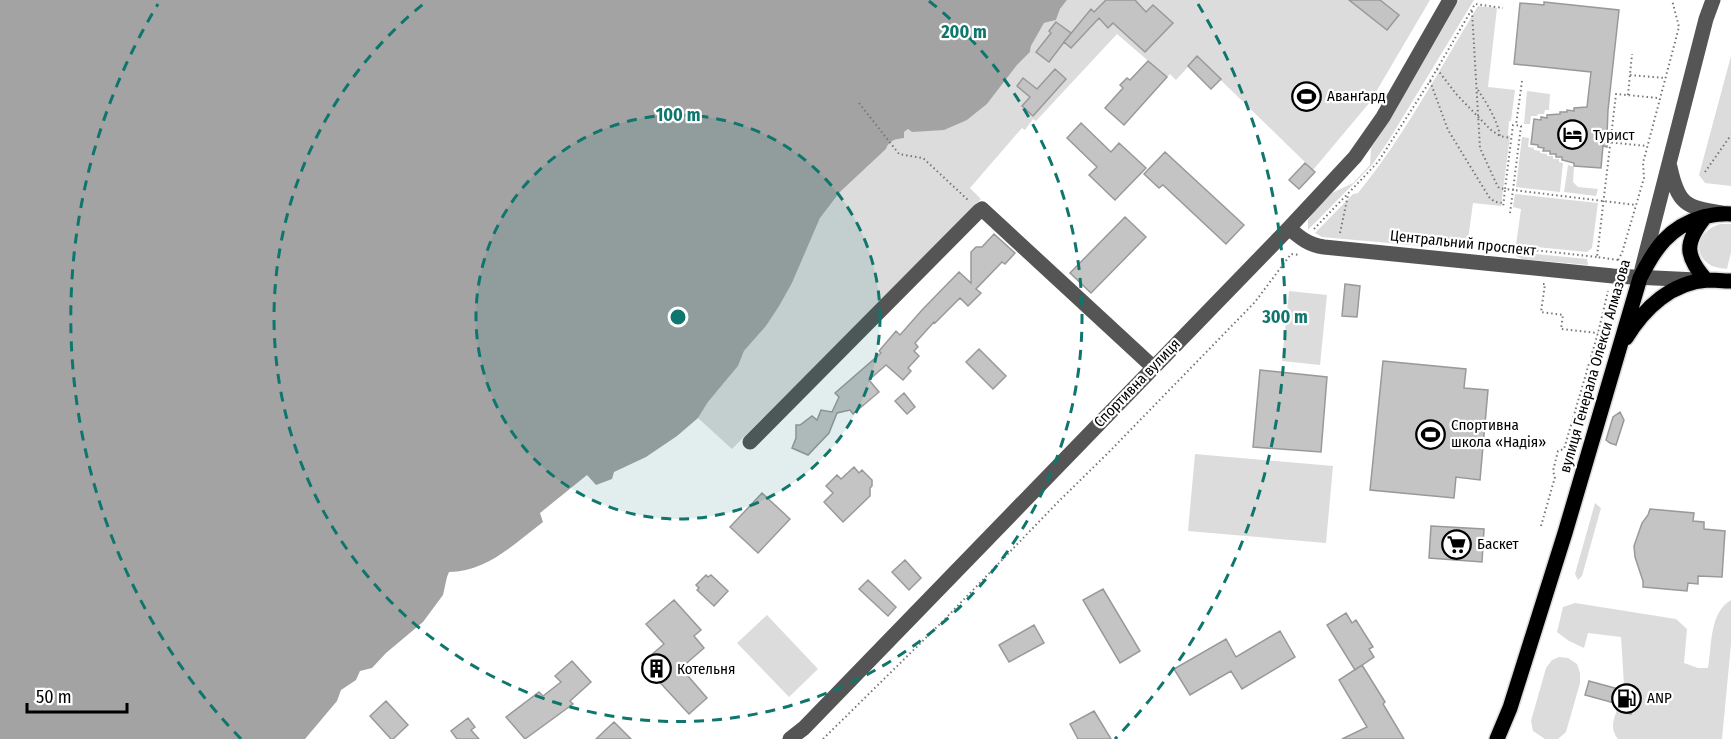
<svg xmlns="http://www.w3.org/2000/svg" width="1731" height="739" viewBox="0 0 1731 739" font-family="'Fira Sans Condensed',sans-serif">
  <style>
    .green { fill: #dcdcdc }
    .water { fill: #a3a3a3 }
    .building { fill: #c4c4c4; stroke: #999; stroke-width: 1.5 }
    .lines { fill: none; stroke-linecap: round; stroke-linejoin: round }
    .major-casing { stroke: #dbdbdb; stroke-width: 18 }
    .path { stroke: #777; stroke-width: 2; stroke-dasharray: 1.5 3; stroke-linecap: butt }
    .minor { stroke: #555; stroke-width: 15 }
    .major { stroke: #000; stroke-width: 15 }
    .ring { fill: none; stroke: #0f766e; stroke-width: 3; stroke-dasharray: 10 8 }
    .labels { text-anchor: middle; stroke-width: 4.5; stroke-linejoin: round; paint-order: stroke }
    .poi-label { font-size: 15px; fill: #000; stroke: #fff; text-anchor: start }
    .street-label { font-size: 15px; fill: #000; stroke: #fff }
    .centre { fill: #0f766e; stroke: #fff; stroke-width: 3 }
    .ring-label { font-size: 18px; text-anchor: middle; font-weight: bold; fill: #0f766e; stroke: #fff; stroke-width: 4.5; stroke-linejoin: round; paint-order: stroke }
  </style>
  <rect width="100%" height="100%" fill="#fff"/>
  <path class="green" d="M1067,0H1430L1370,102L1313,170L1197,57L1176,80L1170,74L1167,77L1117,34L1036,121L1033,119L1025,130L1022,128L970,188L981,199L732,449L698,418L708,402L738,366L744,351L766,326L792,283L820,218L840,192L886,149C889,140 895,139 904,138V132L908,129L913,132L967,120L987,104L1017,65L1030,52L1031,46L1044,23L1056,20L1060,9Z
    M1459,0H1474L1389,140L1372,165L1308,230V220L1313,212L1332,193L1353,183L1370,165L1371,148L1396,109Z
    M1478,6L1497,8L1488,87L1515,90L1511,121H1509L1508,135L1510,136L1501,206L1473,203L1467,247L1466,250L1322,237L1315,233L1353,194L1358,193C1404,137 1440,68 1478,6Z
    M1731,56V186L1705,183L1699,175Z
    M1527,91L1550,94L1549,110H1545L1544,114H1538L1537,116H1531L1530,124H1524Z
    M1522,137L1529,138L1528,147L1534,148V150L1540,151V153L1547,154V156H1553V159H1559V162L1563,163L1560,192L1516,187Z
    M1568,165L1574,167L1573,182L1578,187L1598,189L1596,196L1564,192Z
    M1515,194L1598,203L1592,248L1587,252L1516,245L1521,209L1513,207Z
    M1721,224H1731V252L1727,269C1719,268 1711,267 1705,261C1691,246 1704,228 1721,224Z
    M1515,252L1587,259L1588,265L1522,259L1516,256Z
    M1289,291L1327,295L1320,365L1282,361Z
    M1195,454L1333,466L1326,543L1188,531Z
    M1595,503L1601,508L1582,576L1578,580L1575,574Z
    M1731,600V644L1722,739H1618C1610,729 1613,721 1617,710L1631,714L1638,689L1624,685L1621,637L1588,633L1584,648L1569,641L1557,632L1563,607L1575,603L1676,619L1687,629L1684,663L1698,668H1708C1712,646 1709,613 1731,600Z
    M767,615L818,669L789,697L737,643Z
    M1559,657L1568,658L1577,664L1580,673V683L1566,732L1558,739H1545L1533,731L1531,721L1546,668L1552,660Z"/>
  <path class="water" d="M0,0H1067L1060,9L1056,20L1044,23L1031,46L1030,52L1017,65L987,104L967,120L944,130L912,132L908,129L904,132V138C896,139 889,140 886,149L840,192L820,218L792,283L779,306L766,326L744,351L738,366L708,402L698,418L677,436L646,457L614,472L612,479L596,485L587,475L540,513L543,522C515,543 487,572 449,572L447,577L443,595L423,622L386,653L372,668L360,671L356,680L341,690L337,701L305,739H0Z"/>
  <path class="building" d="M1106,0H1135L1146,12L1153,5L1173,23L1145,52L1113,23L1108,28L1099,18L1071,48L1064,42L1091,9L1094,12Z
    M1349,0H1380L1399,15L1387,30Z
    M1544,2L1619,10L1608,110L1607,135H1608L1607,147L1603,146L1601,168L1574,166V163L1562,160V157H1556V154H1550V151H1543L1544,148L1538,147V145L1531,144L1534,119L1541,120V117L1547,118V115L1560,114V112H1567V110L1574,111V108L1587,107L1591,72L1514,64L1520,3L1544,5Z
    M1056,22L1071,33L1049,62L1036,52L1051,33L1049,31Z
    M1197,56L1221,79L1211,89L1188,66Z
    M1148,61L1167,77L1124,125L1105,108L1123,88L1120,85L1127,78L1130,80Z
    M1055,69L1066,79L1033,116L1022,106L1030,97L1017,86L1023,78L1037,89Z
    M1081,123L1111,152L1119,143L1146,168L1115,200L1089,175L1097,167L1067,138Z
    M1165,152L1244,225L1226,244L1163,185L1159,188L1144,174Z
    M1305,163L1315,172L1299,189L1289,180Z
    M1125,217L1146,237L1091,293L1070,273Z
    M994,234L1015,253L1005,264L1002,262L976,289L981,293L968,306L960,298L935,323L934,322L915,343L918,347L914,351L919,356L908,368L911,371L903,380L886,365L869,380L879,392L853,414L850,410L837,413L829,433L808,455L792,448L796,438V425H800L812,416L817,420L821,410L832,412L839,397L835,393L881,353L879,351L896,331L900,335L922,310L959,272L971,283V252L976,247H982Z
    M1345,284L1360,286L1357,317L1342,316Z
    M979,349L1006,376L993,389L966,362Z
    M1383,361L1466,369L1464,388L1488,390L1480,480L1456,477L1454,498L1370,490Z
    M1260,370L1327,377L1321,452L1253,447Z
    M904,393L915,407L907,414L895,401Z
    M1620,412L1624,420L1616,445L1610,443L1606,440L1613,417Z
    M854,467L859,473L862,470L872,480V486L870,488V496L843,522L824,502L833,493L826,486L837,475L841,479Z
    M762,493L790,519L758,553L730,527Z
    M1650,509L1694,513L1693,521L1704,522V529L1725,531L1722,577L1698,576V584L1688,583L1687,591L1643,587V581L1635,557L1634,546L1642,523L1648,515Z
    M1431,526L1484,529L1482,562L1429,558Z
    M905,560L921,578L909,590L892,572Z
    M706,575L708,577L711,575L728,591L714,606L697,590L699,588L696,585Z
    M868,580L896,607L888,616L859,589Z
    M1103,589L1140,651L1120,663L1083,600Z
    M674,600L701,630L694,636L704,648L681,668L707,698L689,714L642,663L664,644L646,624Z
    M1346,613L1352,623L1356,620L1373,647L1369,649L1374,657L1355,670L1327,625Z
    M1034,625L1044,643L1009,662L999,645Z
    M1280,631L1295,657L1242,689L1231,671L1190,695L1174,669L1226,639L1236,657Z
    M572,661L591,682L570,701L573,704L525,739L506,717L539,692L543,696L561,682L555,676Z
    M1362,665L1385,702L1383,704L1404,739H1342L1367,727L1339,680Z
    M1589,681L1622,690L1624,685L1638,689L1631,714L1617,710L1618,704L1585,695Z
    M386,701L408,725L393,739H391L370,716Z
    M1094,711L1111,739H1078L1070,724Z
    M468,718L475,727L471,730L479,739H457L451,731Z
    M614,722L631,739H596Z"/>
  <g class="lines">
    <defs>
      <path id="major" d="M1705,217C1684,243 1685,256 1706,280
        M1626,338C1644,308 1672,282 1708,280C1715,280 1723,281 1731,281
        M1497,739L1510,708L1565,533L1640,278C1655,248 1669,227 1703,217C1713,215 1721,213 1731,214"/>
    </defs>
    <use href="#major" class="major-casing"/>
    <path class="path" d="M1472,11L1480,148L1497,185L1499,188L1505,189L1503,208
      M1437,69L1457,95L1491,130L1500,136L1511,138
      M1630,75L1665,78
      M1430,81L1448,130L1489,197L1495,202L1503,203
      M1522,81L1516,125L1521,126L1513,190L1636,205
      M1478,90C1487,104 1497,119 1500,136
      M1628,95L1632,54
      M859,103L899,154L923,158L968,200
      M1607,142L1647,146
      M1705,172L1731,135
      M1510,213L1513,190L1505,189L1513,125H1516
      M1314,229L1378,162L1430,81L1475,4L1503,8
      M1340,233L1348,195
      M1511,251L1515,248L1597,257
      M1618,260L1622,253L1644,178L1643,163L1679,27L1672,0
      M1618,260L1597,257L1616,94L1658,98
      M1543,284H1545L1541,312L1563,315L1561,329L1598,333
      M1541,526L1555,477L1553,471L1558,451L1564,449L1598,333L1608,291
      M823,739L944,620L1058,502L1108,453L1255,302L1291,254L1300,255"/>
    <path class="minor" d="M1670,167C1678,204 1685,207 1721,213
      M1289,228C1300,238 1309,245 1324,247L1613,276L1697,280
      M1642,269L1706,19L1713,0
      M750,442L979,211L982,209L1153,367
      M790,739L804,728L1289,228L1355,157L1383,117L1450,0"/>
    <use href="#major" class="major"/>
  </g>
  <circle cx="678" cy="317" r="202" fill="#0f766e" fill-opacity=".12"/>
  <g class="ring">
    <circle cx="678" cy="317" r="202"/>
    <path d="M929 1A404 404 0 1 1 427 1"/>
    <path d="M241 739A607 607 0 0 1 158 4M1198 4A607 607 0 0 1 1115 739"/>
  </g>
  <defs>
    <symbol id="stadium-ring" viewBox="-11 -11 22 22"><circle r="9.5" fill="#fff" stroke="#000" stroke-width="1.5"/><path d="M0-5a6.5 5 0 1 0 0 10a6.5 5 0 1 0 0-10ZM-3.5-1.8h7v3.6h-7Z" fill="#000"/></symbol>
    <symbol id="hotel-ring" viewBox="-11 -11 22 22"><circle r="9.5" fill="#fff" stroke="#000" stroke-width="1.5"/><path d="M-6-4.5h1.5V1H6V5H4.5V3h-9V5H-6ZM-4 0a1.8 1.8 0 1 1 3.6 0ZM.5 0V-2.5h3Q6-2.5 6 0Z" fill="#000"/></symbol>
    <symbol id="supermarket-ring" viewBox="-11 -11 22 22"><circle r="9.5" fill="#fff" stroke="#000" stroke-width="1.5"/><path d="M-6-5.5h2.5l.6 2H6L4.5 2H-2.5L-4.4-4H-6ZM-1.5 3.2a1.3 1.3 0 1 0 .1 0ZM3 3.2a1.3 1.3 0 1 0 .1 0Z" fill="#000"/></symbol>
    <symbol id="building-ring" viewBox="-11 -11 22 22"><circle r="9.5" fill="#fff" stroke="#000" stroke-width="1.5"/><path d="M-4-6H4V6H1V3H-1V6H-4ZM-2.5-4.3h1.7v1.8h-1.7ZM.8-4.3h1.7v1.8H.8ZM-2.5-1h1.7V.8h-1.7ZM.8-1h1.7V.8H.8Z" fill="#000"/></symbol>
    <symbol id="fuel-ring" viewBox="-11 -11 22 22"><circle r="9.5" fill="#fff" stroke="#000" stroke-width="1.5"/><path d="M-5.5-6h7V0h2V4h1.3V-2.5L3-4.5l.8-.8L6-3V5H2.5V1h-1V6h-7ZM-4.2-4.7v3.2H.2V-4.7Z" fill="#000"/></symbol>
  </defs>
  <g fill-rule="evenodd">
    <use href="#stadium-ring" x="1290" y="80" width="33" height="33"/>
    <use href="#hotel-ring" x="1556" y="118" width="33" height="33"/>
    <use href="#stadium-ring" x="1414" y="418" width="33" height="33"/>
    <use href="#supermarket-ring" x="1440" y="528" width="33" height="33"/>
    <use href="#building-ring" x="640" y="652" width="33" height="33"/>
    <use href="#fuel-ring" x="1610" y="682" width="33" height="33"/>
  </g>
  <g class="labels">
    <g class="poi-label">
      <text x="1327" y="101">Аванґард</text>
      <text x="1593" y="140">Турист</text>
      <text x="1451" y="430">Спортивна<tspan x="1451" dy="17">школа «Надія»</tspan></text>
      <text x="1477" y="549">Баскет</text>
      <text x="677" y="674">Котельня</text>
      <text x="1647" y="703">ANP</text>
    </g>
    <g class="street-label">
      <text transform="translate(1463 243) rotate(6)" y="5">Центральний проспект</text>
      <text transform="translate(1595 366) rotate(-74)" y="5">вулиця Генерала Олекси Алмазова</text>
      <text transform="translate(1137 383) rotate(-46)" y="5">Спортивна вулиця</text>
    </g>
  </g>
  <circle cx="678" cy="317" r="9" class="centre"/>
  <g class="ring-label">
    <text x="964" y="38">200 m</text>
    <text x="678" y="121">100 m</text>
    <text x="1285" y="323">300 m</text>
  </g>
  <path d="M27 703v9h100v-9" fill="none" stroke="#000000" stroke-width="3"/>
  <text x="36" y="703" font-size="18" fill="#000000" stroke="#ffffff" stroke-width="4.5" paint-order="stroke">50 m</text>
</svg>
